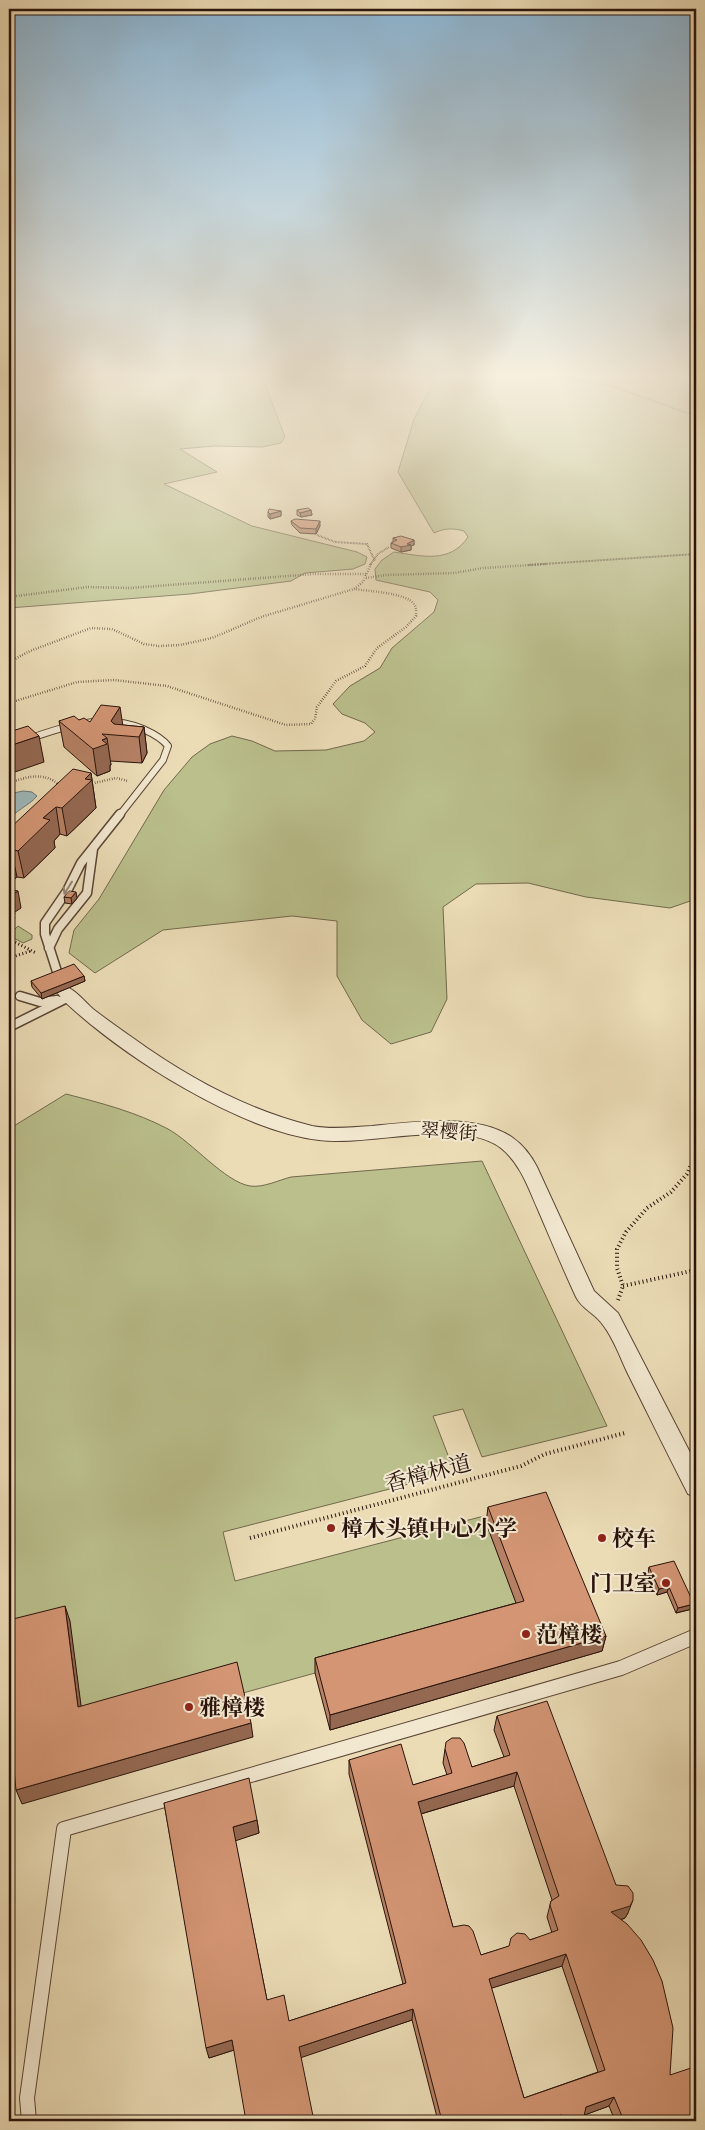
<svg xmlns="http://www.w3.org/2000/svg" width="705" height="2130" viewBox="0 0 705 2130" font-family="'IM FELL French Canon','Noto Serif SC',serif">
  <style>
    .green { fill: #babf8c; stroke: #72694c }
    .water { fill: #9eb8ba; stroke: #707674 }
    .lines { fill: none; stroke-linecap: round; stroke-linejoin: round }
    .lane-far2-casing { stroke: #5a4536; stroke-width: 8 }
    .lane-far1-casing { stroke: #5a4536; stroke-width: 11 }
    .lane-casing { stroke: #5a4536; stroke-width: 16 }
    .street-casing { stroke: #5a4536; stroke-width: 2 }
    .path-far3 { stroke: #2a130b; stroke-width: 2; stroke-dasharray: 0.5 1; stroke-linecap: butt }
    .path-far2 { stroke: #2a130b; stroke-width: 2.5; stroke-dasharray: 0.5 2; stroke-linecap: butt }
    .path-far1 { stroke: #2a130b; stroke-width: 3; stroke-dasharray: 1 2.5; stroke-linecap: butt }
    .path { stroke: #2a130b; stroke-width: 4; stroke-dasharray: 1 3; stroke-linecap: butt }
    .lane-far2 { stroke: #f2e8d0; stroke-width: 6 }
    .lane-far1 { stroke: #f2e8d0; stroke-width: 8 }
    .lane { stroke: #f2e8d0; stroke-width: 14 }
    .street { fill: #f2e8d0; fill-rule: evenodd }
    .wall { fill: #b58064; stroke: #2a130b; fill-rule: evenodd }
    .shaded-wall { fill: #946851; stroke: #2a130b }
    .building { fill: #d39574; stroke: #2a130b; fill-rule: evenodd }
    .oneway { stroke: #988877 }
    .poi-dot { fill: #8f2418; stroke: #f2e8d0; stroke-width: 2 }
    .labels { text-anchor: middle; stroke-width: 4; stroke-linejoin: round; paint-order: stroke }
    .street-label { font-size: 19px; fill: #2a130b; stroke: #f2e8d0 }
    .near-street-label { font-size: 22px; fill: #2a130b; stroke: #f2e8d0 }
    .near-poi-label { font-size: 22px; font-weight: bold; fill: #2a130b; stroke: #f2e8d0; text-anchor: start }
  </style>
  <rect width="100%" height="100%" fill="#ebdcb6"/>
  <filter id="stains"><feTurbulence type="fractalNoise" baseFrequency=".004" numOctaves="4"/><feColorMatrix values="0 0 0 0 .2 0 0 0 0 .09 0 0 0 0 .02 0 0 0 .5 -.17"/></filter>
  <radialGradient id="worn" r=".72"><stop offset=".6" stop-color="#630" stop-opacity="0"/><stop offset="1" stop-color="#630" stop-opacity=".3"/></radialGradient>
  <path class="green" d="M9,373H261L285,437L281,443L262,447L214,446L180,449L217,472L164,484L252,526L357,552L367,557L365,564L353,569L305,573L291,581L190,594L9,608Z
    M436,373H696V899L670,908L586,897L528,883L476,884L443,907L447,999L431,1032L391,1044L362,1020L337,976V921L292,916L163,930L95,973L69,953L74,930L99,899L164,790L192,757L210,744L232,736L252,741L275,751L326,750L364,741L375,732L365,723L342,714L333,704L350,686L380,668L392,648L434,612L438,600L430,592L376,580L375,569L382,560L394,552C422,556 450,564 468,537L464,531C453,528 445,528 434,533L398,472L414,419L434,381Z
    M18,926L32,935V939L23,943L12,937L11,933Z
    M66,1094C101,1103 136,1112 168,1129C192,1142 225,1182 250,1186C263,1188 279,1180 291,1177L482,1161L607,1426L482,1457L463,1409L433,1416L451,1463L437,1467L440,1476L223,1532L235,1581L484,1516L521,1616L243,1693L83,1721L69,1621L9,1637V1129Z"/>
  <path class="water" d="M23,791L32,792L37,796C29,806 13,811 9,822V794Z"/>
  <g class="lines">
    <defs>
      <path id="lane-far2" d="M9,746C51,731 99,710 143,729C152,733 162,738 168,746L163,760L119,816"/>
      <path id="lane-far1" d="M49,948L58,929L87,893L93,849
        M60,981L45,934V923L67,891L81,863L120,814
        M20,996L40,1002L57,1000
        M9,1027L69,997"/>
      <path id="lane" d="M29,2121L27,2098L64,1829L621,1668L696,1636"/>
      <path id="street" d="M64,986C75,989 84,1001 93,1009C106,1019 120,1029 133,1038C187,1077 247,1110 312,1126C332,1130 353,1127 372,1126C413,1122 478,1113 513,1138C523,1145 532,1157 537,1167L594,1291L618,1313L696,1464V1497L688,1494C668,1455 649,1416 629,1376C621,1360 614,1339 603,1325C596,1314 582,1309 576,1297C563,1269 551,1240 539,1212C529,1190 521,1164 501,1148C461,1117 368,1147 319,1140C238,1130 122,1056 63,1000L56,991L58,987Z"/>
    </defs>
    <use href="#lane-far2" class="lane-far2-casing"/>
    <use href="#lane-far1" class="lane-far1-casing"/>
    <use href="#lane" class="lane-casing"/>
    <use href="#street" class="street-casing"/>
    <path class="path-far3" d="M515,373L568,378L611,386L696,416
      M317,535L335,542L367,544L375,561
      M370,565L378,554L389,547
      M528,565L696,554"/>
    <path class="path-far2" d="M366,578L386,575L454,573L483,568L547,564
      M9,597L87,587L130,588L314,574H367
      M9,662L30,651L91,628L112,629L144,644L159,646L180,645L212,638L261,617L354,589L363,582L371,564
      M9,703L77,682L114,680L167,686L286,725L311,724L315,719L317,707L336,681L365,666L377,648L406,627L416,616C416,612 417,608 414,604C407,593 368,591 354,589
      M9,783C26,777 44,771 59,785
      M90,784L116,778L128,781"/>
    <path class="path-far1" d="M9,909L15,915L9,928
      M9,939L36,953
      M9,958L31,951"/>
    <path class="path" d="M623,1286L696,1270
      M618,1300L623,1286L617,1268V1249L626,1232L647,1208L671,1192L687,1174L696,1154
      M250,1538L521,1466L545,1454L625,1433"/>
    <use href="#lane-far2" class="lane-far2"/>
    <use href="#lane-far1" class="lane-far1"/>
    <use href="#lane" class="lane"/>
    <use href="#street" class="street"/>
  </g>
  <path class="wall" d="M297,510H311L312,515L301,517L297,515Z
    M281,511V516L270,519L268,517V512Z
    M291,521L320,526L316,534L300,533L292,525Z
    M393,538L414,540V545L411,546V550L401,552L391,548V543L393,542Z
    M79,720L90,722L144,727L147,753L142,763L110,761L111,765H110V771L97,776L64,747L59,721Z
    M91,773L96,808L67,836L60,834L54,841L55,848L24,878L17,877L10,883H9V829Z
    M64,897L77,898L72,904L65,903Z
    M84,976L85,981L42,999L32,987L31,981Z
    M488,1507L606,1636L602,1651L330,1730L315,1673V1658L516,1603L486,1523Z
    M649,1567L694,1604L692,1609L676,1613L667,1592L657,1595L648,1573Z
    M497,1716L616,1885L628,1913L625,1918L621,1920L670,2075L696,2121H615L609,2106L584,2115L582,2121H438L412,2020L301,2057L234,2050L209,2058L164,1803L257,1820L259,1833L235,1840L267,2000L289,2021L403,1984L349,1774V1760L413,1785L447,1775L443,1763L445,1749L472,1767L504,1757L494,1730ZM514,1786L552,1900L551,1901L547,1917L552,1933L481,1955L453,1927L421,1814ZM562,1966L598,2072L524,2098L491,1988Z"/>
  <path class="shaded-wall" d="M311,510L312,515L301,517L300,513Z
    M281,511V516L270,519V514Z
    M320,521V526L316,534V529Z
    M414,540V545L411,546V550L401,552V547Z
    M120,707L124,733L111,721Z
    M144,727L147,753L142,763L139,737Z
    M39,736L44,762L9,774V746Z
    M107,738L111,765H110V771L97,776L93,749L102,740Z
    M91,773L96,808L67,836L62,808L85,779Z
    M56,807L60,834L54,841L55,848L24,878L18,851L43,818Z
    M11,849L17,877L10,883L9,874V851Z
    M18,891L21,908L9,916V897Z
    M76,892L77,898L72,904L71,898Z
    M84,976L85,981L42,999L41,993Z
    M669,1587L667,1592L657,1595L659,1589Z
    M694,1604L692,1609L676,1613L678,1608Z
    M65,1606L70,1621L83,1721L78,1707Z
    M606,1636L602,1651L330,1730V1715Z
    M251,1723L253,1737L22,1804L16,1790Z
    M517,1772L514,1786L417,1815L418,1802Z
    M257,1820L259,1833L235,1841L233,1827Z
    M633,1900L628,1913L625,1918L606,1924L611,1912Z
    M566,1954L562,1966L486,1990L489,1979Z
    M413,2009L412,2020L300,2058L299,2047Z
    M232,2040L234,2050L209,2058L206,2048Z
    M614,2097L609,2106L582,2116L586,2107Z
    M561,2115L559,2121H543Z"/>
  <path class="building" d="M308,508L311,510L300,513L297,510Z
    M269,509L281,511L270,514L268,512Z
    M295,519L320,521L316,529L300,528L291,521Z
    M401,536L414,540L407,544L411,545L401,547L391,543L397,540L393,538Z
    M101,705L120,707L111,721L114,724L144,727L139,737L102,734L107,738L102,740L107,744L93,749L59,721L74,716L79,720L84,718L90,722Z
    M28,726L39,736L9,746V732Z
    M73,769L91,773L85,779L92,780L62,808L56,807L43,818L50,820L18,851L11,849L9,851V829Z
    M9,889L18,891L9,897Z
    M69,891L76,892L71,898L64,897Z
    M74,964L84,976L41,993L31,981Z
    M546,1492L606,1636L330,1715L315,1658L524,1601L488,1507Z
    M674,1561L694,1604L678,1608L669,1587L659,1589L649,1567Z
    M65,1606L78,1707L237,1662L251,1723L16,1790L9,1719V1620Z
    M547,1701L616,1885L628,1886L633,1893V1900L630,1906L611,1912L627,1924L641,1940L653,1960L662,1981L673,2028L670,2075L691,2068L696,2070V2097H695L696,2100V2121H624L614,2097L586,2107L584,2116L578,2121H568L561,2115L543,2121H442L413,2009L299,2047L314,2121H246L232,2040L206,2048L164,1803L249,1778L257,1820L233,1827L267,2000L284,1995L289,2021L406,1983L349,1760L401,1744L413,1785L452,1773L445,1749L446,1742L452,1738H460L464,1743L472,1767L510,1755L497,1716ZM517,1772L559,1896L551,1901L550,1905L558,1930L530,1940L525,1934L517,1933L511,1938L509,1946L481,1955L473,1931L469,1926L464,1925L453,1927L418,1802ZM566,1954L605,2070L524,2098L489,1979Z
    M112,2119V2121H104Z"/>
  <defs><path id="oneway-shaft" d="M-6 0H5M1.5-3L5.5 0L1.5 3" fill="none" stroke-width="1.6" stroke-linecap="round" stroke-linejoin="round" transform="scale(1.25)"/></defs>
  <use class="oneway" href="#oneway-shaft" transform="translate(68 888) rotate(122)"/>
  <linearGradient id="sky" x2="0" y2="1"><stop stop-color="#8ab6d6"/><stop offset="0.56" stop-color="#f6efde"/><stop offset="1" stop-color="#f6efde" stop-opacity="0"/></linearGradient>
  <rect width="705" height="671" fill="url(#sky)"/>
  <g class="poi-dot">
    <circle cx="331" cy="1528" r="5"/>
    <circle cx="602" cy="1538" r="5"/>
    <circle cx="666" cy="1583" r="5"/>
    <circle cx="526" cy="1634" r="5"/>
    <circle cx="189" cy="1707" r="5"/>
  </g>
  <g class="labels">
    <g class="street-label">
      <text transform="translate(449 1131) rotate(4)" y="7">翠樱街</text>
    </g>
    <g class="near-street-label">
      <text transform="translate(428 1473) rotate(-15)" y="8">香樟林道</text>
    </g>
    <g class="near-poi-label">
      <text x="341" y="1536">樟木头镇中心小学</text>
      <text x="612" y="1546">校车</text>
      <text x="656" y="1591" text-anchor="end">门卫室</text>
      <text x="536" y="1642">范樟楼</text>
      <text x="199" y="1715">雅樟楼</text>
    </g>
  </g>
  <rect width="705" height="2130" fill="none" stroke="#ebdcb6" stroke-width="30"/>
  <rect x="10" y="10" width="685" height="2110" fill="none" stroke="#2a130b" stroke-width="2.5"/>
  <rect x="15" y="15" width="675" height="2100" fill="none" stroke="#2a130b"/>
  <rect width="100%" height="100%" filter="url(#stains)"/>
  <rect width="100%" height="100%" fill="url(#worn)"/>
</svg>
